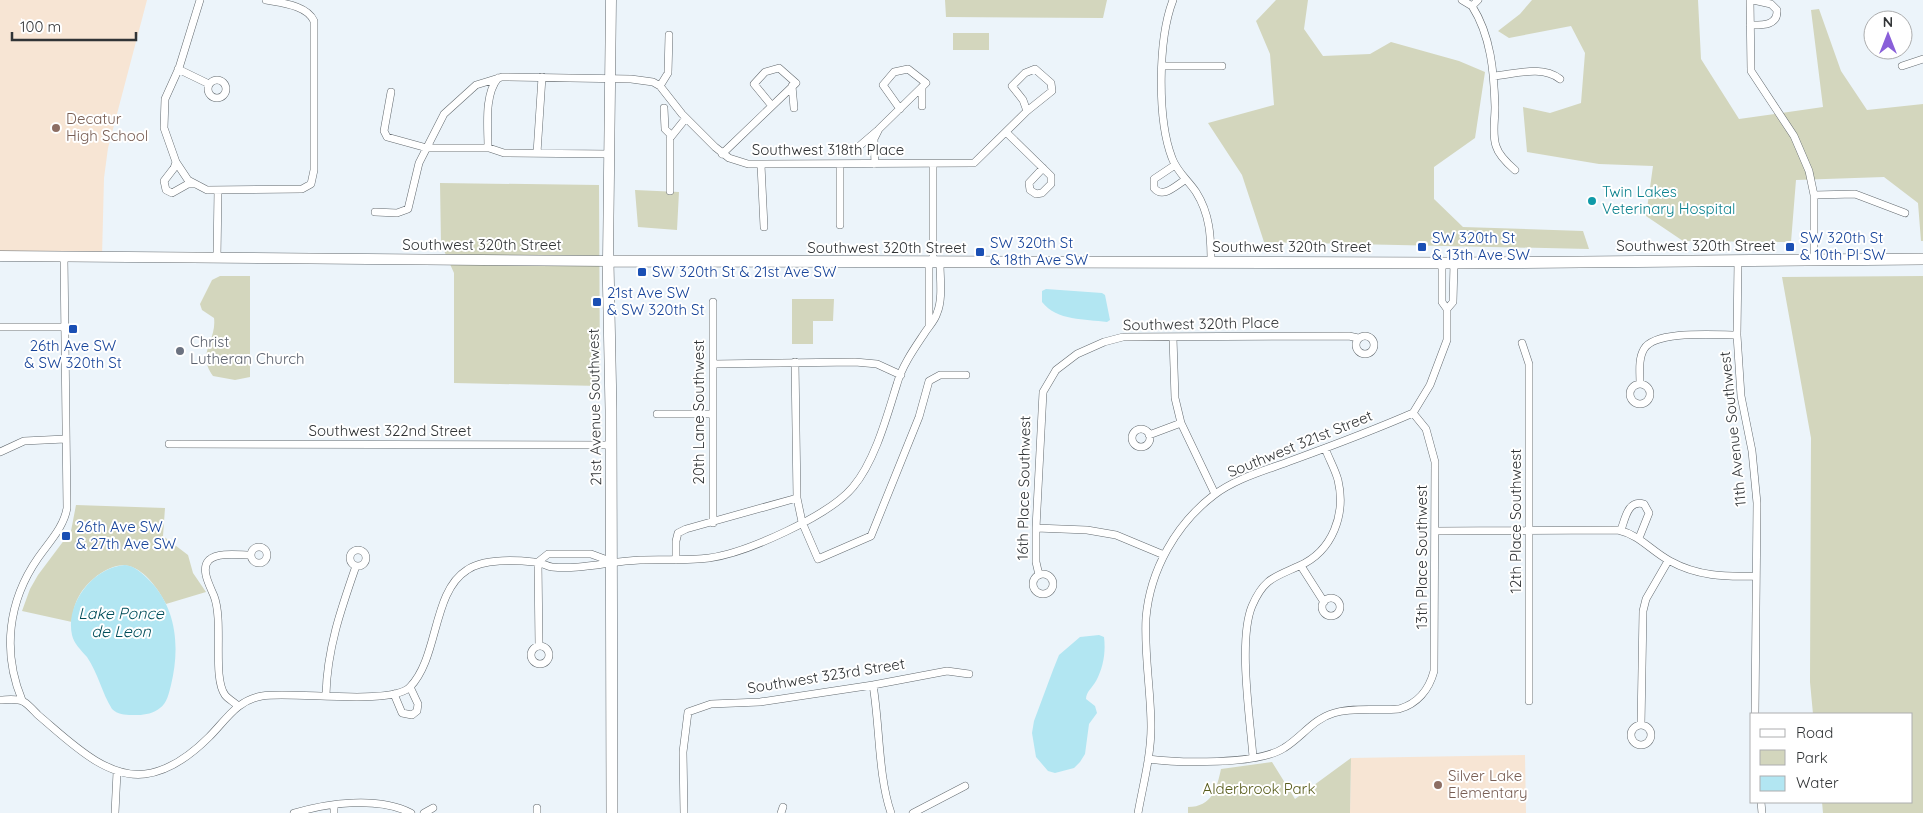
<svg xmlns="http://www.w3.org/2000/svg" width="1923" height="813" viewBox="0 0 1923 813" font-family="Quicksand,sans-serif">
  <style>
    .education { fill: #f7e5d4 }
    .green { fill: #d3d6bd }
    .water { fill: #b2e6f2 }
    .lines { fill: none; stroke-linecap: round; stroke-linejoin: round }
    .minor-casing { stroke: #636a6f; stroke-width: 8 }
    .secondary-casing { stroke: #636a6f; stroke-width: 11 }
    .primary-casing { stroke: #636a6f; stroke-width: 12 }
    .minor { stroke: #fff; stroke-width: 7 }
    .secondary { stroke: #fff; stroke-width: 10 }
    .primary { stroke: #fff; stroke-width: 11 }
    .education-dot { fill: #8d6e63; stroke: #fff; stroke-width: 2 }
    .culture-dot { fill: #0f9aa8; stroke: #fff; stroke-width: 2 }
    .transit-dot { fill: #1a4fb4; stroke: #fff; stroke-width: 2 }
    .worship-dot { fill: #6b7280; stroke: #fff; stroke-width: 2 }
    .labels { text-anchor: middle; stroke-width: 4; stroke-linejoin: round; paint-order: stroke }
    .education-label { font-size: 15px; fill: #785e54; stroke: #fff; text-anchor: start }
    .street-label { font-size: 15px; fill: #313436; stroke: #fff }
    .culture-label { font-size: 15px; fill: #0d838f; stroke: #fff; text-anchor: start }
    .transit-label { font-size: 15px; fill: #164399; stroke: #fff; text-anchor: start }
    .worship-label { font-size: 15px; fill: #5b616d; stroke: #fff; text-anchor: start }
    .park-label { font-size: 15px; fill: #585c1c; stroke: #fff }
    .water-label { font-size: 16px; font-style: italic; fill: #004d5a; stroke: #fff }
  </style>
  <rect width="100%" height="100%" fill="#ecf4fa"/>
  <path class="education" d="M0,0H147L108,148L104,178L102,257L0,256Z
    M1525,755L1526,813H1350L1351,758Z"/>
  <path class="green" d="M945,0H1107L1103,18L946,17Z
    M1276,0H1308L1304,29L1323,56L1370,54L1391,42L1459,61L1485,72L1475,138L1434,167V199L1463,227L1583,231L1589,249L1264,242L1242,175L1208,123L1274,105L1270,54L1256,21Z
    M1532,0H1698L1701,59L1739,119L1823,107L1811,10L1819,9L1841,71L1867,110L1923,104V241H1921L1918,203L1884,177L1796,180L1791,242L1683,241L1646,216L1653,166L1599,164L1527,152L1523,107L1550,113L1581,103L1585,53L1571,26L1509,38L1498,31L1520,14Z
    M953,33H989V50H953Z
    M440,183L599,185L600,386L454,383V273L441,244Z
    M635,190L679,192L677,230L638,227Z
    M220,276H250V377L235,380L213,376C196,353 217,341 214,318L202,310L200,304L212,280Z
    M1923,276V813H1823L1822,802H1912V714H1813L1810,682L1811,438L1782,277Z
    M792,299H834L833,321H813V344H792Z
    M76,505L165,508L163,536L188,555L193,573L206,592L166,604C159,590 145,570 129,566C111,561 87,581 79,596C74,605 73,613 72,622L22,611L30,589L38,575L71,531Z
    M1351,758L1350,813H1188V807C1212,807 1217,788 1221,769L1272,762L1295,799Z"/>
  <path class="water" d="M1046,289L1102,293L1105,295L1110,320L1107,322C1085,319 1057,321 1042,302V291Z
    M125,565C135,566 142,573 150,581C177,609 180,648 171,685C169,693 167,703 160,708C154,713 145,715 138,715C129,715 119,716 112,709C102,693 98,673 87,657C81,650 74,644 72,635C65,604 93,567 125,565Z
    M1099,635L1104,637C1106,653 1103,668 1096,681C1092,688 1086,692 1086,699L1095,706L1097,713L1089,724L1085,754L1080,762L1074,768L1055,773L1048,771L1036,757L1032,733L1034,721L1053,670L1059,655L1080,637Z"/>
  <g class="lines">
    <defs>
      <path id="minor" d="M200,0L179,68L165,99L164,128L176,162L188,180L207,190L302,189L311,184L314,170V21C307,5 281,3 266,0
        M1173,0C1158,39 1157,119 1172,158C1177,172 1188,180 1196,192C1210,214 1211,237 1211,262
        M1462,0L1472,6
        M1478,0L1472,6C1491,36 1494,72 1495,107C1495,120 1492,134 1496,146C1499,156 1508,164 1515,170
        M1750,0L1751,71L1794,136L1809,171L1814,195V260
        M1750,25C1762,25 1778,26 1777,10L1771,4L1753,0
        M1162,66H1222
        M1902,66L1923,59
        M178,69L209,84
        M1494,76C1515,74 1542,65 1560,79
        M208 89a9 9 0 1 1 18 0a9 9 0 1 1-18 0Z
        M660,86L668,73L669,35
        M792,86L794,108
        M922,87V106
        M391,92L384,131L387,137L427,148H489L504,153L610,154
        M664,108L665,129L671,135
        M1006,132L1051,176V184L1042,193L1036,194L1030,190L1029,183L1043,168
        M488,148C488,126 484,95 498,78
        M856,149L877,131
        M537,153L542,77
        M722,154L796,83L779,68L765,72L754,84L772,106
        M176,162L174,168L164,181L166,190L172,193L188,184H194
        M840,164V225
        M875,164L874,139L879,129L926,83L908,69L894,72L883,85L900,109
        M761,165L764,227
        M1175,165L1154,179V188C1163,199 1175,186 1185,180
        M670,191V138L686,118
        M1814,195L1855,194L1905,213
        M375,212L397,213L408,209L419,163L444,114L476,85L502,77L631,79L653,82L660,86L682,114L715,147L729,158L748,164L974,163L1027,111L1052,91L1051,83L1035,69L1025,73L1012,86L1023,100L1027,111
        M217,258L218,190
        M1738,261L1737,335L1741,396L1752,451L1757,503L1755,714
        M929,263V326
        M933,263V164
        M1442,263V302L1447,309
        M713,302V523
        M0,327H64
        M1356 345a9 9 0 1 1 18 0a9 9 0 1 1-18 0Z
        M1173,338L1175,398L1181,423L1215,494
        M1522,343L1529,364V701
        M795,362L797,498L802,522L818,559L871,536L919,417L929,381L940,375H966
        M713,364L855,362L877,364L901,375
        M1630 394a10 10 0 1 1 20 0a10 10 0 1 1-20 0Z
        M1640,384C1640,373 1638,359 1644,349C1655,330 1716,335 1737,335
        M1413,413L1430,385L1447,340V309L1453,302L1454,263
        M657,414H713
        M1132 438a9 9 0 1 1 18 0a9 9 0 1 1-18 0Z
        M1149,435L1181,423
        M169,444L611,445
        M0,452L24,441L65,439
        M1036,528L1087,530L1116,535L1164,555
        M1621,530C1625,519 1628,499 1644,504L1649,513L1639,538
        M1435,531L1618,530C1640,535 1651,551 1670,561C1697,576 1725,577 1755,576
        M251 555a8 8 0 1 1 16 0a8 8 0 1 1-16 0Z
        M350 558a8 8 0 1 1 16 0a8 8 0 1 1-16 0Z
        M676,560V541L678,533L686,529L797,498
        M538,562L539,646
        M538,562L548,554H591L610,561
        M1301,566L1324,602
        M1033 584a10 10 0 1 1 20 0a10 10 0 1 1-20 0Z
        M1039,575L1036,562V528L1043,392L1056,370L1077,354L1104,342L1123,337L1349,336L1358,338
        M1322 607a9 9 0 1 1 18 0a9 9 0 1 1-18 0Z
        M531 655a9 9 0 1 1 18 0a9 9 0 1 1-18 0Z
        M873,685C880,727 878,775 891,813
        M394,694L402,713L412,715L417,711L418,704L410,687
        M326,695C327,649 341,609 356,566
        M0,700C7,700 18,698 24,702C29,705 34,711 38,715C67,739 105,779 145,774C169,771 192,754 209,737C226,720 237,700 262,696C293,691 391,706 410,687C439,657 432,592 467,570C483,559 515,560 534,562C541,562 546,566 552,567C581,570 611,561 640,560C662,559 686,561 709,558C746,553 829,516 853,487C875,461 887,416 897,384C902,366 914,349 924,334C928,327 935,321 937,313C943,299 940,278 940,263
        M22,700C2,652 8,601 38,558C49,542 64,527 67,508L64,257
        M237,705C234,702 228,699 225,695C212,677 224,622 214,596C210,586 200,569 209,560C218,552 239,555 250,555
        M1641,725L1643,611L1646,599L1668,561
        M1631 735a10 10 0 1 1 20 0a10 10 0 1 1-20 0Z
        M1253,757C1250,718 1238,640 1252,606C1264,578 1275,577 1299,566C1333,551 1346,514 1338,480C1335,469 1329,459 1325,448
        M1148,759C1179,763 1258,765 1284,748C1302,737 1313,719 1334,713C1354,707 1377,711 1399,709C1417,704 1429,690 1434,671L1435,462L1426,429L1413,413
        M1761,802L1762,813
        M334,805V813
        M537,808V813
        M115,813L117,772
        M294,813C328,803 378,796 411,813
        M424,813L433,808
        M684,813L683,752L688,712L711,704L760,702L873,685L947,671L969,674
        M781,813L783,807
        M913,813L965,786
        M1138,813C1143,785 1151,756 1151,727C1151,691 1144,654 1146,618C1150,570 1176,524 1214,495C1236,478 1267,470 1293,460C1334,445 1374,430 1413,413"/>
      <path id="secondary" d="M0,256L608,261L611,0"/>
      <path id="primary" d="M612,813L611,410L608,261L1454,263L1923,259"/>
    </defs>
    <use href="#minor" class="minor-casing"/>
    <use href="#secondary" class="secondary-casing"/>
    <use href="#primary" class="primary-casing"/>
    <use href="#minor" class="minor"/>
    <use href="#secondary" class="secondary"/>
    <use href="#primary" class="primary"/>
  </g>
  <g class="education-dot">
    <circle cx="56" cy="128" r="5"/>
    <circle cx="1438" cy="785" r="5"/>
  </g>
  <circle class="culture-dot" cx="1592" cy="201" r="5"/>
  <g class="transit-dot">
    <rect x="1417" y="242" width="10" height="10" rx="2.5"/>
    <rect x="1785" y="242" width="10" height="10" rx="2.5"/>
    <rect x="975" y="247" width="10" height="10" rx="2.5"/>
    <rect x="637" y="267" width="10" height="10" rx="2.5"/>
    <rect x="592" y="297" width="10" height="10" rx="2.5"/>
    <rect x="68" y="324" width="10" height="10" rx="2.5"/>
    <rect x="61" y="531" width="10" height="10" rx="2.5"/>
  </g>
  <circle class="worship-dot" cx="180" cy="351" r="5"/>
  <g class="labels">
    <g class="education-label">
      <text x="66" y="124">Decatur<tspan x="66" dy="17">High School</tspan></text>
      <text x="1448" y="781">Silver Lake<tspan x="1448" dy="17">Elementary</tspan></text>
    </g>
    <g class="street-label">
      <text x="828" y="155">Southwest 318th Place</text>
      <text x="482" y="250">Southwest 320th Street</text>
      <text x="1696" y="251">Southwest 320th Street</text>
      <text x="1292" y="252">Southwest 320th Street</text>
      <text x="887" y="253">Southwest 320th Street</text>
      <text transform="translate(1201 324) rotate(-1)" y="5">Southwest 320th Place</text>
      <text transform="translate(595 407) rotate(-91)" y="5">21st Avenue Southwest</text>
      <text transform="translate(699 412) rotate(-90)" y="5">20th Lane Southwest</text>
      <text transform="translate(1733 429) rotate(-96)" y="5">11th Avenue Southwest</text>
      <text x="390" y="436">Southwest 322nd Street</text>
      <text transform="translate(1300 444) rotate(-22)" y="5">Southwest 321st Street</text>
      <text transform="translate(1024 488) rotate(-89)" y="5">16th Place Southwest</text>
      <text transform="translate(1516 521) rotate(-90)" y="5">12th Place Southwest</text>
      <text transform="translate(1422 557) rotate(-90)" y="5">13th Place Southwest</text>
      <text transform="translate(826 676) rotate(-9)" y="5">Southwest 323rd Street</text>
    </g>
    <g class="culture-label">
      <text x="1602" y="197">Twin Lakes<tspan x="1602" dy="17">Veterinary Hospital</tspan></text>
    </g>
    <g class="transit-label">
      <text x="1432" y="243">SW 320th St<tspan x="1432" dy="17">&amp; 13th Ave SW</tspan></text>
      <text x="1800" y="243">SW 320th St<tspan x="1800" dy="17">&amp; 10th Pl SW</tspan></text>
      <text x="990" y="248">SW 320th St<tspan x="990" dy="17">&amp; 18th Ave SW</tspan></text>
      <text x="652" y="277">SW 320th St &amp; 21st Ave SW</text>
      <text x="607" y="298">21st Ave SW<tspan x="607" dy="17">&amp; SW 320th St</tspan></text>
      <text x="73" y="351" text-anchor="middle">26th Ave SW<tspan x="73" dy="17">&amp; SW 320th St</tspan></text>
      <text x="76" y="532">26th Ave SW<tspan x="76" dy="17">&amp; 27th Ave SW</tspan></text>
    </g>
    <g class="worship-label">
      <text x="190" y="347">Christ<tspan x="190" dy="17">Lutheran Church</tspan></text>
    </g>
    <g class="park-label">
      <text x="1259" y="794">Alderbrook Park</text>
    </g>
    <g class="water-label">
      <text x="121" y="619">Lake Ponce<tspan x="121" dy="18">de Leon</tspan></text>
    </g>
  </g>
  <rect x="1750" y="713" width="162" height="90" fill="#ffffff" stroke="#adaeaf"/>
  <rect x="1760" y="729" width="25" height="8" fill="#ffffff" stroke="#adaeaf"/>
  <text x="1796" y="738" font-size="15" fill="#313436">Road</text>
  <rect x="1760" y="750" width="25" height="15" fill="#d3d6bd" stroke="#adaeaf"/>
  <text x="1796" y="763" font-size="15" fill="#313436">Park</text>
  <rect x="1760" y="776" width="25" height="15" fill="#b2e6f2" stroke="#adaeaf"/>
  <text x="1796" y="788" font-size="15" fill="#313436">Water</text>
  <g transform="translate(1888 35)"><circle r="24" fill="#ffffff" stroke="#adaeaf"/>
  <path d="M0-4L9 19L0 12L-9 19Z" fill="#895fd9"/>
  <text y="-8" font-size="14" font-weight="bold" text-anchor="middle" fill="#313436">N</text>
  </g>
  <path d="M12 32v8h124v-8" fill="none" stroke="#313436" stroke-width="2.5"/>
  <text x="20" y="32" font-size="15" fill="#313436" stroke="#ffffff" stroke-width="4" paint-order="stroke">100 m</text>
</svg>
